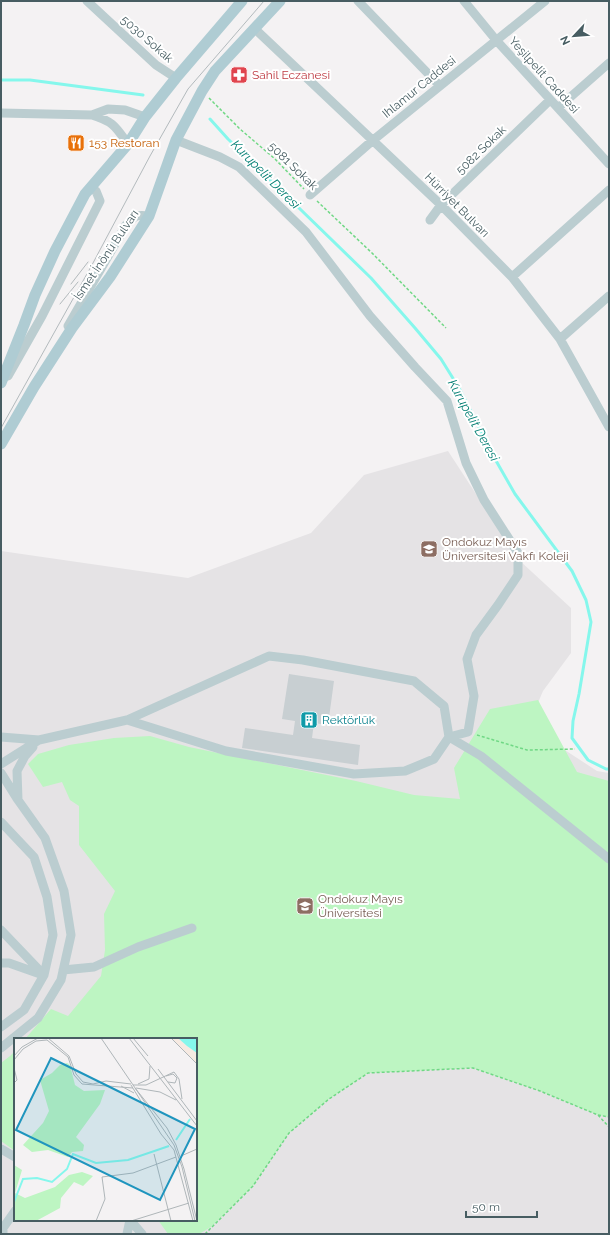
<svg xmlns="http://www.w3.org/2000/svg" width="610" height="1235" viewBox="0 0 610 1235" font-family="Raleway,sans-serif">
  <style>
    .education { fill: #e5e3e5; fill-rule: evenodd }
    .green { fill: #bdf5c2 }
    .lines { fill: none; stroke-linecap: round; stroke-linejoin: round }
    .stream { stroke: #85f7ec; stroke-width: 3 }
    .building { fill: #c8cfd2 }
    .path { stroke: #70d885; stroke-width: 1.5; stroke-dasharray: 3 2; stroke-linecap: butt }
    .minor { stroke: #bbcdd0; stroke-width: 9 }
    .major { stroke: #afccd3; stroke-width: 11 }
    .tram { stroke: #b3babd; stroke-width: 1 }
    .labels { text-anchor: middle; stroke-width: 4; stroke-linejoin: round; paint-order: stroke }
    .street-label { font-size: 12px; fill: #475d62; stroke: #fff }
    .health-label { font-size: 12px; fill: #be3a42; stroke: #fff; text-anchor: start }
    .food-label { font-size: 12px; fill: #c56008; stroke: #fff; text-anchor: start }
    .education-label { font-size: 12px; fill: #785e54; stroke: #fff; text-anchor: start }
    .culture-label { font-size: 12px; fill: #0d838f; stroke: #fff; text-anchor: start }
    .water-label { font-size: 13px; font-style: italic; fill: #068075; stroke: #fff }
    .inset-river { fill: none; stroke: #85f7ec; stroke-width: 2 }
    .inset-road { fill: none; stroke: #afb6b9; stroke-width: 1 }
    .view { fill: #1f95be; fill-opacity: 0.15; stroke: #1f95be; stroke-width: 2 }
    .inset-edge { fill: none; stroke: #475d62; stroke-width: 2 }
  </style>
  <rect width="100%" height="100%" fill="#f4f2f3"/>
  <path class="education" d="M448,451L519,560L571,608V653L543,691L528,726L597,771L609,773V1234H1V551L188,578L311,533L364,475ZM15,1039H196V1220H15Z"/>
  <path class="green" d="M538,700L577,772L609,781V1117L598,1115L540,1091L473,1068L368,1073L329,1099L289,1133L253,1186L211,1227L199,1234H168L158,1220H196V1039H25L51,1009L68,1016L101,976L105,950L104,914L115,891L79,845V806L70,800L62,782L43,787L28,764L38,754L69,745L114,738L150,736L189,747L356,781L414,795L460,799L454,768L490,709Z
    M15,1051V1151L1,1141V1063L10,1056Z"/>
  <g class="lines">
    <path class="stream" d="M1,80H30L143,95
      M210,119L228,139L371,278L415,328L441,359L459,388L495,459L515,494L572,571L586,600L591,622L579,694L573,721L572,738L588,760L606,769H609"/>
  </g>
  <path class="building" d="M289,674L334,681L328,725L314,723L312,738L360,745L358,765L242,748L245,728L293,735L295,721L282,719Z"/>
  <g class="lines">
    <path class="path" d="M209,98L240,129L275,159L304,189
      M317,201L372,253L446,328
      M477,735L527,750L575,749
      M598,1115L609,1127
      M205,1234L253,1186L289,1133L329,1099L368,1073L473,1068L540,1091L598,1115L609,1117"/>
    <path class="minor" d="M87,1L156,65L176,78
      M358,1L440,86
      M464,1L496,40L609,164
      M254,28L441,205L512,277L560,339L609,427
      M558,108L609,63
      M1,113L92,115L108,109L125,110L145,117
      M92,115C114,122 115,126 128,144
      M176,140L220,157L239,167L306,232L370,316L415,367L447,401L466,463L484,500L518,553V575L498,605L476,635L467,659L474,696L468,732L449,737L481,756L609,859
      M310,195L372,141L545,1
      M430,220L441,205L550,100
      M512,277L609,190
      M68,326L126,225C135,216 136,214 149,216
      M560,339L609,296
      M8,376L42,316L100,201L96,191L90,189
      M1,737L39,740
      M1,764L39,740L127,720L269,656L303,660L414,681L444,706L449,737L434,759L405,771L354,774L226,751L127,720
      M1,773L18,800L45,838L64,891L71,935L61,980L38,1018L1,1048
      M18,800L17,771L25,756L33,747
      M1,822L34,857L47,897L53,935L44,975L24,1010L1,1027
      M1,930L44,975
      M1,963H9L43,975
      M63,970L94,967L138,947L192,928
      M1,1149L15,1157
      M130,1220L142,1234
      M3,1234V1228L15,1211
      M127,1234L130,1220"/>
    <path class="major" d="M1,383L24,325L35,295L55,251L85,194L128,144L145,117L176,78L242,1
      M1,444L34,387L72,328L110,277L149,216L176,140L202,91L215,71L280,1"/>
    <path class="tram" d="M71,284L88,262
      M60,304L78,282
      M1,428L93,263L150,156L188,89L264,1"/>
  </g>
  <defs>
    <symbol id="pharmacy-square" viewBox="-11 -11 22 22"><rect x="-9" y="-9" width="18" height="18" rx="4" fill="#e0444e" stroke="#fff"/><path d="M-2-6h4v4h4v4h-4v4h-4v-4h-4v-4h4Z" fill="#fff"/></symbol>
    <symbol id="restaurant-square" viewBox="-11 -11 22 22"><rect x="-9" y="-9" width="18" height="18" rx="4" fill="#e8710a" stroke="#fff"/><path d="M-5-6h1v4h1v-4h1v4h1v-4h1v5L-1.5 .5V6h-2V.5L-5-1ZM5-6V6H3V1.5H1.5Q1.5-4 5-6Z" fill="#fff"/></symbol>
    <symbol id="school-square" viewBox="-11 -11 22 22"><rect x="-9" y="-9" width="18" height="18" rx="4" fill="#8d6e63" stroke="#fff"/><path d="M0-5L7-2L0 1L-7-2ZM-4 1L0 2.5L4 1V4Q0 6-4 4Z" fill="#fff"/></symbol>
    <symbol id="building-square" viewBox="-11 -11 22 22"><rect x="-9" y="-9" width="18" height="18" rx="4" fill="#0f9aa8" stroke="#fff"/><path d="M-4-6H4V6H1V3H-1V6H-4ZM-2.5-4.3h1.7v1.8h-1.7ZM.8-4.3h1.7v1.8H.8ZM-2.5-1h1.7V.8h-1.7ZM.8-1h1.7V.8H.8Z" fill="#fff"/></symbol>
    <symbol id="university-square" viewBox="-11 -11 22 22"><rect x="-9" y="-9" width="18" height="18" rx="4" fill="#8d6e63" stroke="#fff"/><path d="M0-5L7-2L0 1L-7-2ZM-4 1L0 2.5L4 1V4Q0 6-4 4Z" fill="#fff"/></symbol>
  </defs>
  <g fill-rule="evenodd">
    <use href="#pharmacy-square" x="229" y="65" width="20" height="20"/>
    <use href="#restaurant-square" x="66" y="133" width="20" height="20"/>
    <use href="#school-square" x="419" y="539" width="20" height="20"/>
    <use href="#building-square" x="299" y="710" width="20" height="20"/>
    <use href="#university-square" x="295" y="896" width="20" height="20"/>
  </g>
  <g class="labels">
    <g class="street-label">
      <text transform="translate(147 39) rotate(41)" y="4">5030 Sokak</text>
      <text transform="translate(544 75) rotate(48)" y="4">Yeşilpelit Caddesi</text>
      <text transform="translate(419 87) rotate(-39)" y="4">Ihlamur Caddesi</text>
      <text transform="translate(481 150) rotate(-44)" y="4">5082 Sokak</text>
      <text transform="translate(293 166) rotate(44)" y="4">5081 Sokak</text>
      <text transform="translate(457 205) rotate(45)" y="4">Hürriyet Bulvarı</text>
      <text transform="translate(106 255) rotate(-56)" y="4">İsmet İnönü Bulvarı</text>
    </g>
    <g class="health-label">
      <text x="252" y="79">Sahil Eczanesi</text>
    </g>
    <g class="food-label">
      <text x="89" y="147">153 Restoran</text>
    </g>
    <g class="education-label">
      <text x="442" y="546">Ondokuz Mayıs<tspan x="442" dy="14">Üniversitesi Vakfı Koleji</tspan></text>
      <text x="318" y="903">Ondokuz Mayıs<tspan x="318" dy="14">Üniversitesi</tspan></text>
    </g>
    <g class="culture-label">
      <text x="322" y="724">Rektörlük</text>
    </g>
    <g class="water-label">
      <text transform="translate(266 174) rotate(45)" y="5">Kurupelit Deresi</text>
      <text transform="translate(474 420) rotate(61)" y="5">Kurupelit Deresi</text>
    </g>
  </g>
  <g transform="translate(14 1038)">
    <rect width="183" height="183" fill="#f4f2f3"/>
    <path d="M53,25L56,27L61,47L70,53L91,52L86,66L62,99L70,107L69,113L58,114L54,119L34,112L18,114L9,107L29,85L35,73L26,42L38,35L46,27ZM0,127L8,132L1,155L11,160L41,149L55,137L68,134L79,138L69,148L60,144L47,160L46,170L22,183H0Z" fill="#bdf5c2"/>
    <path d="M157,0H164L183,15V26Z" fill="#f6eae2"/>
    <path d="M164,0H183V15L173,8Z" fill="#85f7ec"/>
    <path class="inset-river" d="M162,102L176,81M0,164L9,141L23,140L38,144L53,131L59,116L82,125L114,122L155,108"/>
    <path class="inset-road" d="M34,0L55,18L62,36L69,44L79,46L92,43L117,46M87,0L160,107L168,129L181,183M115,0L183,88M119,0L134,18M157,0L183,26M0,18L8,9L24,0M0,22L9,11L22,3L33,2L54,19L60,37L68,46L119,50M0,30L3,42L0,45M144,31L183,83M152,38L159,36L163,40L161,45L154,44M124,46L135,41L136,28M117,47L147,96L160,112L179,183M119,47H132L160,34L165,41L168,61M107,48L120,55M121,50L153,90L162,107L170,131L183,183M122,50L146,54L162,62M140,116L157,183M167,118L183,111M82,183L91,161L88,139L119,135L162,119M117,183L175,165"/>
    <path class="view" d="M37,20L181,91L146,162L2,92Z"/>
    <rect width="183" height="183" class="inset-edge"/>
  </g>
  <rect width="610" height="1235" fill="none" stroke="#475d62" stroke-width="4"/>
  <g transform="translate(574 36) rotate(244)" stroke="#ffffff" stroke-width="3" paint-order="stroke">
  <path d="M0-3L7 15L0 10L-7 15Z" fill="#475d62"/>
  <text y="-6" font-size="11" font-weight="bold" text-anchor="middle" fill="#475d62">N</text>
  </g>
  <path d="M466 1211v6h71v-6" fill="none" stroke="#475d62" stroke-width="2"/>
  <text x="472" y="1211" font-size="12" fill="#475d62" stroke="#ffffff" stroke-width="3" paint-order="stroke">50 m</text>
</svg>
